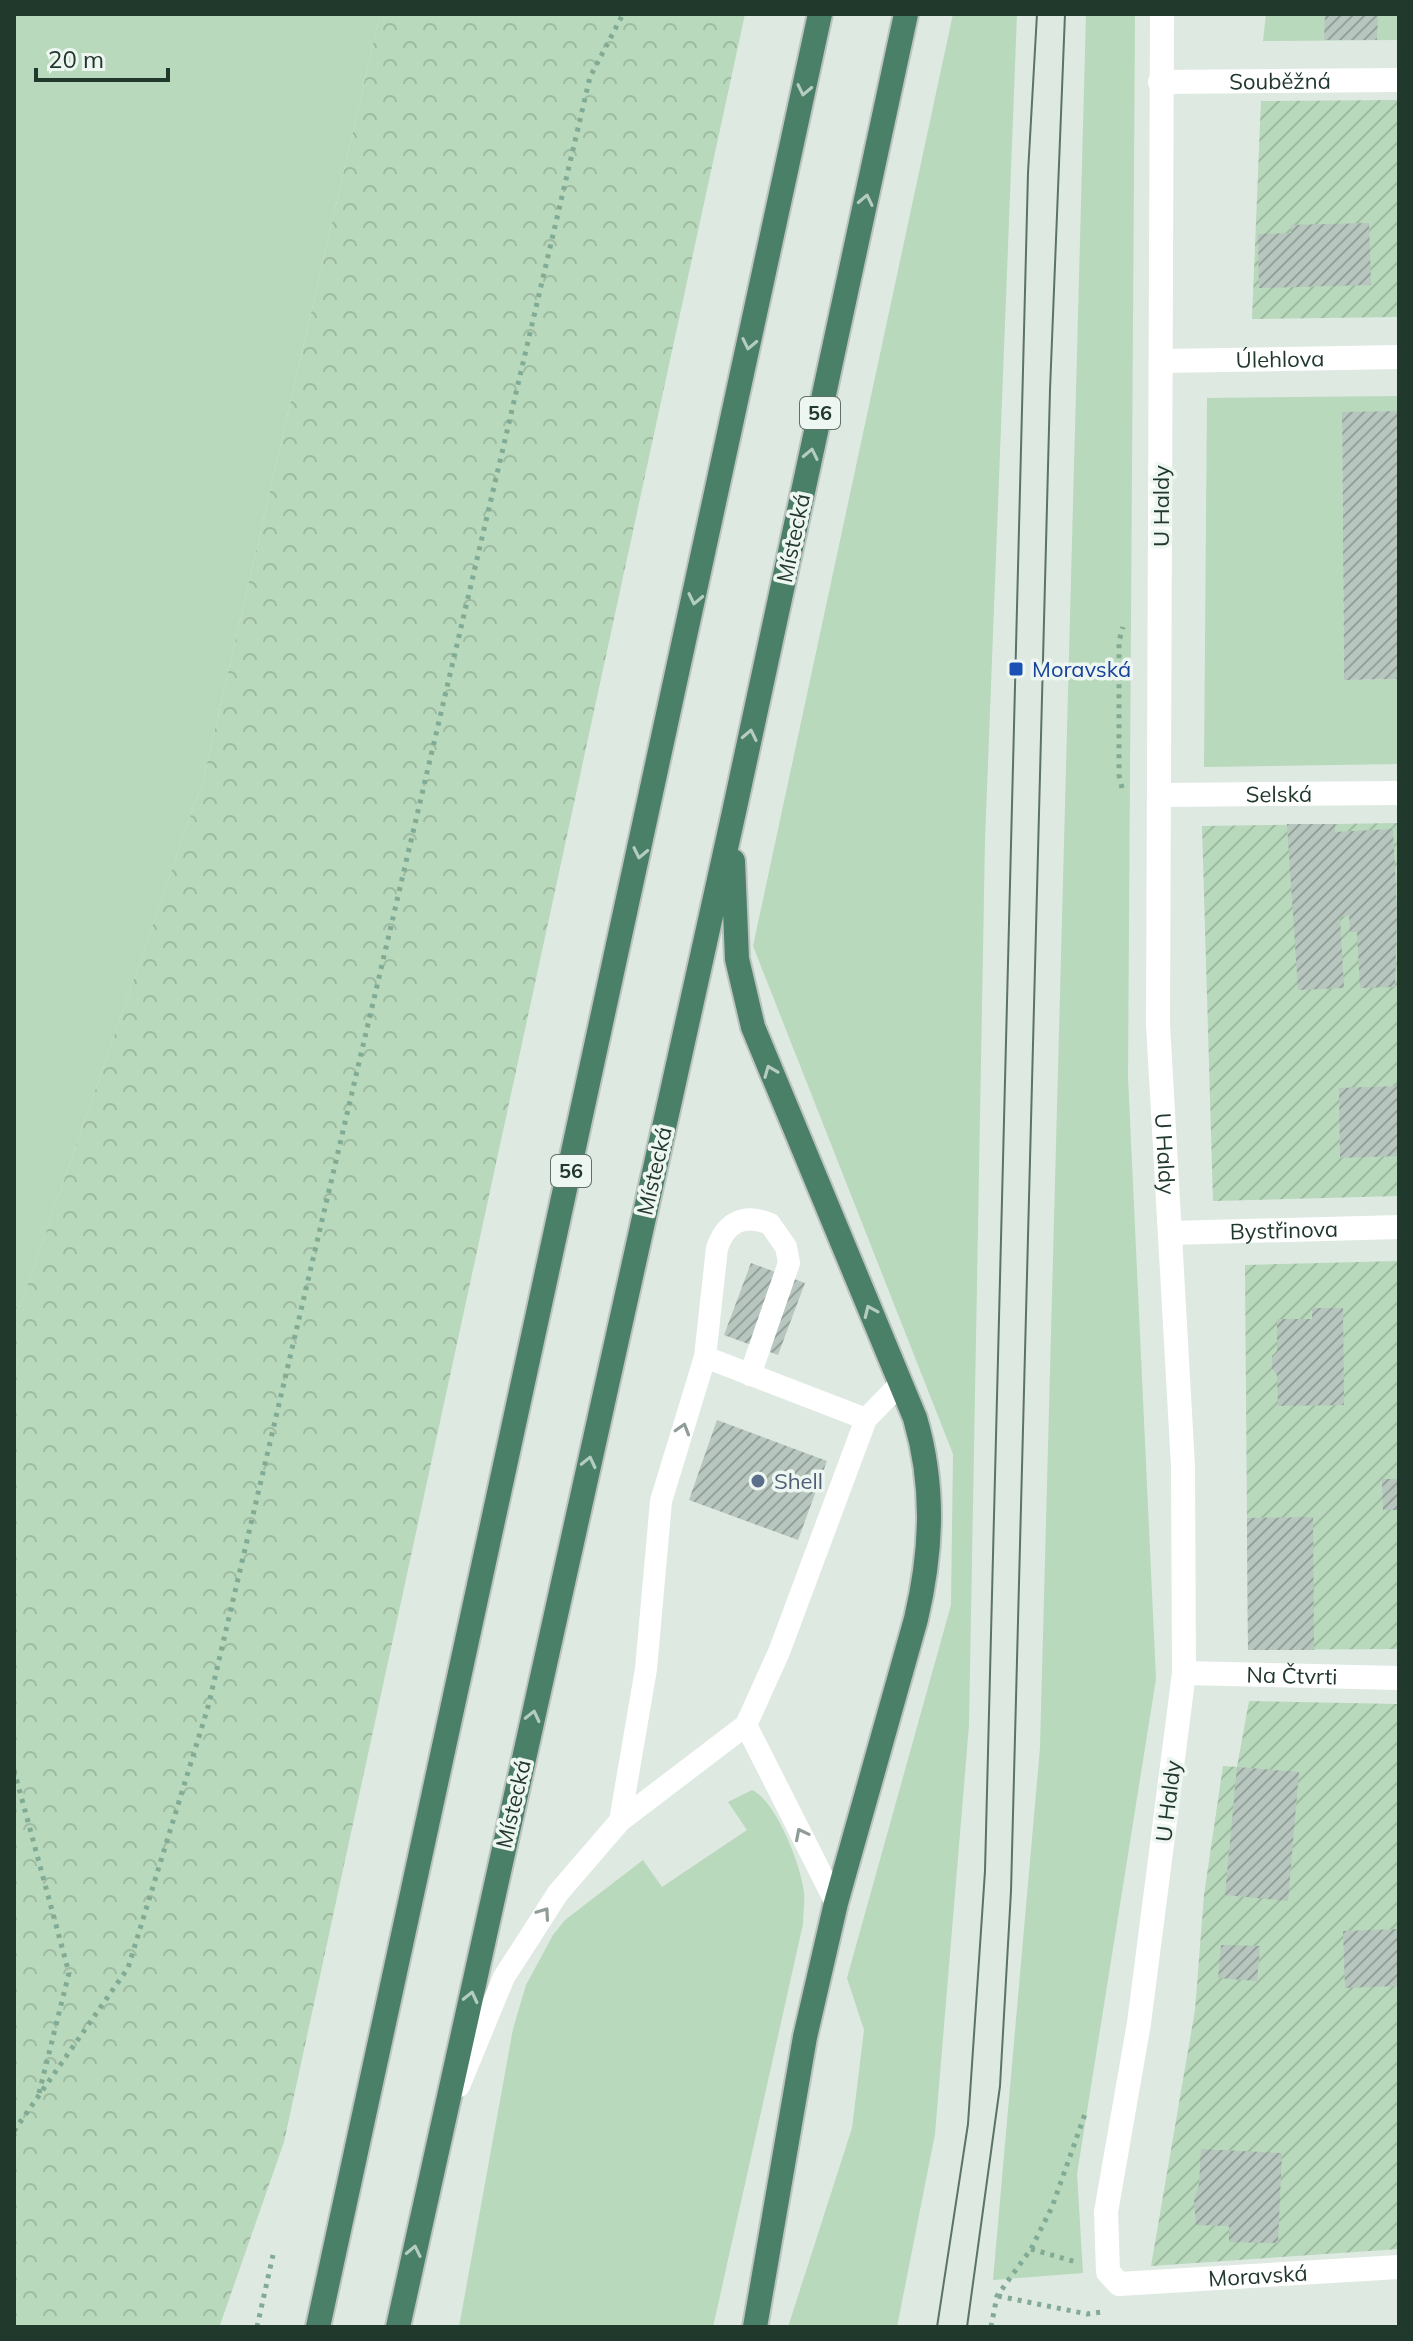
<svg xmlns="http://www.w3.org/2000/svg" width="1413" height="2341" viewBox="0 0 1413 2341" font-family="Mulish,sans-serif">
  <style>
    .grass { fill: #b8d9bb }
    .forest { fill: url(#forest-crowns) }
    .garden { fill: url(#garden-furrows) }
    .building { fill: url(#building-hatch) }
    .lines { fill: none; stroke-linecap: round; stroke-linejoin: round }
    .trunk-casing { stroke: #bcc3c0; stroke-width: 28 }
    .path { stroke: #81ab95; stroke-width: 5; stroke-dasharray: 4 6; stroke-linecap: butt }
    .service { stroke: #fff; stroke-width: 22 }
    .minor { stroke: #fff; stroke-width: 24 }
    .trunk { stroke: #4a7f68; stroke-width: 24 }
    .tram { stroke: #5b7368; stroke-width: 2 }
    .oneway { stroke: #b5ccc1 }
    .oneway2 { stroke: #909c96 }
    .transit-dot { fill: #1a4fb4; stroke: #eef6f1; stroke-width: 3 }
    .service-dot { fill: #5c6f8a; stroke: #eef6f1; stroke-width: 3 }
    .labels { text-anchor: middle; stroke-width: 7; stroke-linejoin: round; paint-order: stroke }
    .shield { fill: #eef6f1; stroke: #5e7168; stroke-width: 2 }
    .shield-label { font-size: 20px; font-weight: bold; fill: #21382d }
    .street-label { font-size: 22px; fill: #21382d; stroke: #eef6f1 }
    .transit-label { font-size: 22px; fill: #164399; stroke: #eef6f1; text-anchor: start }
    .service-label { font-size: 22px; fill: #4e5e75; stroke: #eef6f1; text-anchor: start }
  </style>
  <defs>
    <pattern id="forest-crowns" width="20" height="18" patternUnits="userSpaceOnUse" patternTransform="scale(2)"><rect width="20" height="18" fill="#b8d9bb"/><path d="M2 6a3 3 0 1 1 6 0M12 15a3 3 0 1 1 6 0" fill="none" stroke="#9ebba1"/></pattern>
    <pattern id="garden-furrows" width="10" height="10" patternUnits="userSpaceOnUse" patternTransform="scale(2)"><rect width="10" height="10" fill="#b8d9bb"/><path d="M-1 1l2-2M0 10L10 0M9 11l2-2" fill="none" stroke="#9ebba1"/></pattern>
    <pattern id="building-hatch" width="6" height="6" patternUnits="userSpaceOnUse" patternTransform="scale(2)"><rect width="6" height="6" fill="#b7c6be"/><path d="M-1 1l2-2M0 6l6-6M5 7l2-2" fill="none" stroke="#94a29b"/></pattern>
  </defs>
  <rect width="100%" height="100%" fill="#dee9e2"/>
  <path class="grass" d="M14,14H380L204,777L20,1307L14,1306Z
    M953,14H1017L985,840L969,1725L935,2134L897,2327H788L852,2128L864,2030L847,1978L951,1605L953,1454L753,946Z
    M1086,14H1135L1128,1077L1156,1679L1077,2174L1083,2273L993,2280L1040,1748Z
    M1266,14H1399V40L1263,41Z
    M1399,396V411L1342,413L1344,680L1399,679V764L1204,767L1207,398Z
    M752,1790C776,1800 802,1868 804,1893C805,1903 803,1914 803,1924L713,2327H459L513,2029L526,1985L553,1935L565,1920L643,1860L662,1887L747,1830L728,1802Z"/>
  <path class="forest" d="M380,14H745L284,2142L220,2325L14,2327V1306L20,1307L204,777Z"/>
  <path class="garden" d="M1399,100V317L1252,319L1261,101Z
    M1399,823V1196L1213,1201L1202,826Z
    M1399,1261V1649L1248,1650L1245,1265Z
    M1249,1701L1399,1704V2249L1151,2266L1195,2010L1204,1895L1223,1766L1237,1767Z"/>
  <path class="building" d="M1325,14H1378L1377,40H1324Z
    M1369,223L1371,285L1259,288L1258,234L1291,233V225Z
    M1399,411V679L1344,680L1342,412Z
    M1287,824H1335V832L1393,829L1397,914L1395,987L1360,988L1357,932H1350L1349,916L1340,917L1344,988L1298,990Z
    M1399,1086V1156L1340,1158L1339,1088Z
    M751,1263L805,1283L778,1355L724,1335Z
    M1312,1308H1343L1344,1405L1278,1406L1277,1375L1272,1369V1356L1277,1351V1319H1312Z
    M717,1420L827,1461L798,1540L689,1500Z
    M1382,1479H1399V1510H1383Z
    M1313,1517L1314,1650H1248L1247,1518Z
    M1237,1767L1299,1772L1288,1901L1225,1895Z
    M1399,1929V1986L1345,1988L1343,1931Z
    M1221,1945L1260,1946L1257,1981L1218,1978Z
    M1201,2149L1282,2153L1278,2243L1229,2242V2226L1196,2225L1194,2200L1199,2185Z"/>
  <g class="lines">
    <defs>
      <path id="trunk" d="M733,861L737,959L753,1027L915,1418C935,1486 932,1551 916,1619L836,1903L805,2037L755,2327
        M318,2327L820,14
        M398,2327L734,812L906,14"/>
    </defs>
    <use href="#trunk" class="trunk-casing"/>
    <path class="path" d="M1122,788L1119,775V641L1123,627
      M14,1770L69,1973L39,2093
      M14,2131L128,1968L208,1707L590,77L623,14
      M1031,2249L1076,2262
      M998,2296L1087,2314L1102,2312
      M257,2327L273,2255
      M991,2327L997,2296L1031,2249L1052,2207L1085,2114"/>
    <path class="service" d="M705,1357L866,1419
      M746,1725L836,1903
      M620,1821L646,1669L661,1501L705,1357L717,1248C726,1222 744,1213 770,1224L786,1247L789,1263L750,1375
      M459,2086L504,1977L558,1893L620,1821L746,1725L779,1652L866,1419L901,1383"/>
    <g class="minor">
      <path id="s1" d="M1162,14L1158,1024L1183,1466L1184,1673L1139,2023L1106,2212L1108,2272L1119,2284L1399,2267"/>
      <path id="s2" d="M1160,82L1399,80"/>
      <path id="s3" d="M1162,361L1399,357"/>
      <path id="s4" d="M1159,795L1399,793"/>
      <path id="s5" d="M1170,1233L1399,1227"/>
      <path id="s6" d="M1184,1673L1399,1678"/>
    </g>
    <use href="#trunk" class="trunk"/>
    <path class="tram" d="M937,2327L968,2124L985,1871L1028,173L1037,14
      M967,2327L1000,2086L1011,1891L1050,390L1065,14"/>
  </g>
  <defs><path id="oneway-chevron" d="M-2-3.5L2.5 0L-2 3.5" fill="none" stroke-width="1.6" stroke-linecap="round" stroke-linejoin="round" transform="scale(2)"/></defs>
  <g class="oneway">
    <use href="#oneway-chevron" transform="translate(804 90) rotate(102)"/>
    <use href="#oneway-chevron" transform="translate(866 200) rotate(-78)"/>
    <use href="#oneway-chevron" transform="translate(749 344) rotate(102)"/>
    <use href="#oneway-chevron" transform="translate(811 454) rotate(-78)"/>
    <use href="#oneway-chevron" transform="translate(695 599) rotate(102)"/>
    <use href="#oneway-chevron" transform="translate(750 735) rotate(-78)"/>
    <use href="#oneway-chevron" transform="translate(640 853) rotate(102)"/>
    <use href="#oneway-chevron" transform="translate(770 1071) rotate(-112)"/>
    <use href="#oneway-chevron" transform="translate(870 1311) rotate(-114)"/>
    <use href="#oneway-chevron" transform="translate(589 1462) rotate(-77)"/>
    <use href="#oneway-chevron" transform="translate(533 1716) rotate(-77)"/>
    <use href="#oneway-chevron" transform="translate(471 1997) rotate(-77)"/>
    <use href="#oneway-chevron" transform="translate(414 2251) rotate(-78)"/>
  </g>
  <g class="oneway2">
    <use href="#oneway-chevron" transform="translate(683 1429) rotate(-73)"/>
    <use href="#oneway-chevron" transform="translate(801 1834) rotate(-117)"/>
    <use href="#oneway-chevron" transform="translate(544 1913) rotate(-55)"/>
  </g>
  <rect class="transit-dot" x="1008" y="661" width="16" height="16" rx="4"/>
  <circle class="service-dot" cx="758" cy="1481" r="8"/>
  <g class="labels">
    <g class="shield">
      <rect x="800" y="397" width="40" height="32" rx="6"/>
      <rect x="551" y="1155" width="40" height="32" rx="6"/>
    </g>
    <g class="shield-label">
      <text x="820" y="420">56</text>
      <text x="571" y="1178">56</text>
    </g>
    <g class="street-label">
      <text dy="8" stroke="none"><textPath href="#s2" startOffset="120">Souběžná</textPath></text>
      <text dy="8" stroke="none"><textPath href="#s3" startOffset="118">Úlehlova</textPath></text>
      <text transform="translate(1161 506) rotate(-90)" y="8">U Haldy</text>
      <text transform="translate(793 538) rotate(-78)" y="8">Místecká</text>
      <text dy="8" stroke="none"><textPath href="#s4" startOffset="120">Selská</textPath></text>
      <text dy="8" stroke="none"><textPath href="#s1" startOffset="1140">U Haldy</textPath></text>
      <text transform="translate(654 1171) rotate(-77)" y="8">Místecká</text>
      <text dy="8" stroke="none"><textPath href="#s5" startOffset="114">Bystřinova</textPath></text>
      <text dy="8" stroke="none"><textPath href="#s6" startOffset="108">Na Čtvrti</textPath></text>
      <text transform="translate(1168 1801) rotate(-83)" y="8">U Haldy</text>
      <text transform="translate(513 1804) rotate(-77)" y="8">Místecká</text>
      <text dy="8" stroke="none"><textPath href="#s1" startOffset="2420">Moravská</textPath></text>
    </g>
    <g class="transit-label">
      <text x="1032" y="677">Moravská</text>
    </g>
    <g class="service-label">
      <text x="774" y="1489">Shell</text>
    </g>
  </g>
  <rect width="1413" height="2341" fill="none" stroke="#21382d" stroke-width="32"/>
  <path d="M36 68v12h132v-12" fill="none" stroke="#21382d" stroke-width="4"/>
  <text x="48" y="68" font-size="24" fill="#21382d" stroke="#eef6f1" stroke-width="6" paint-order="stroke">20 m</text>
</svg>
